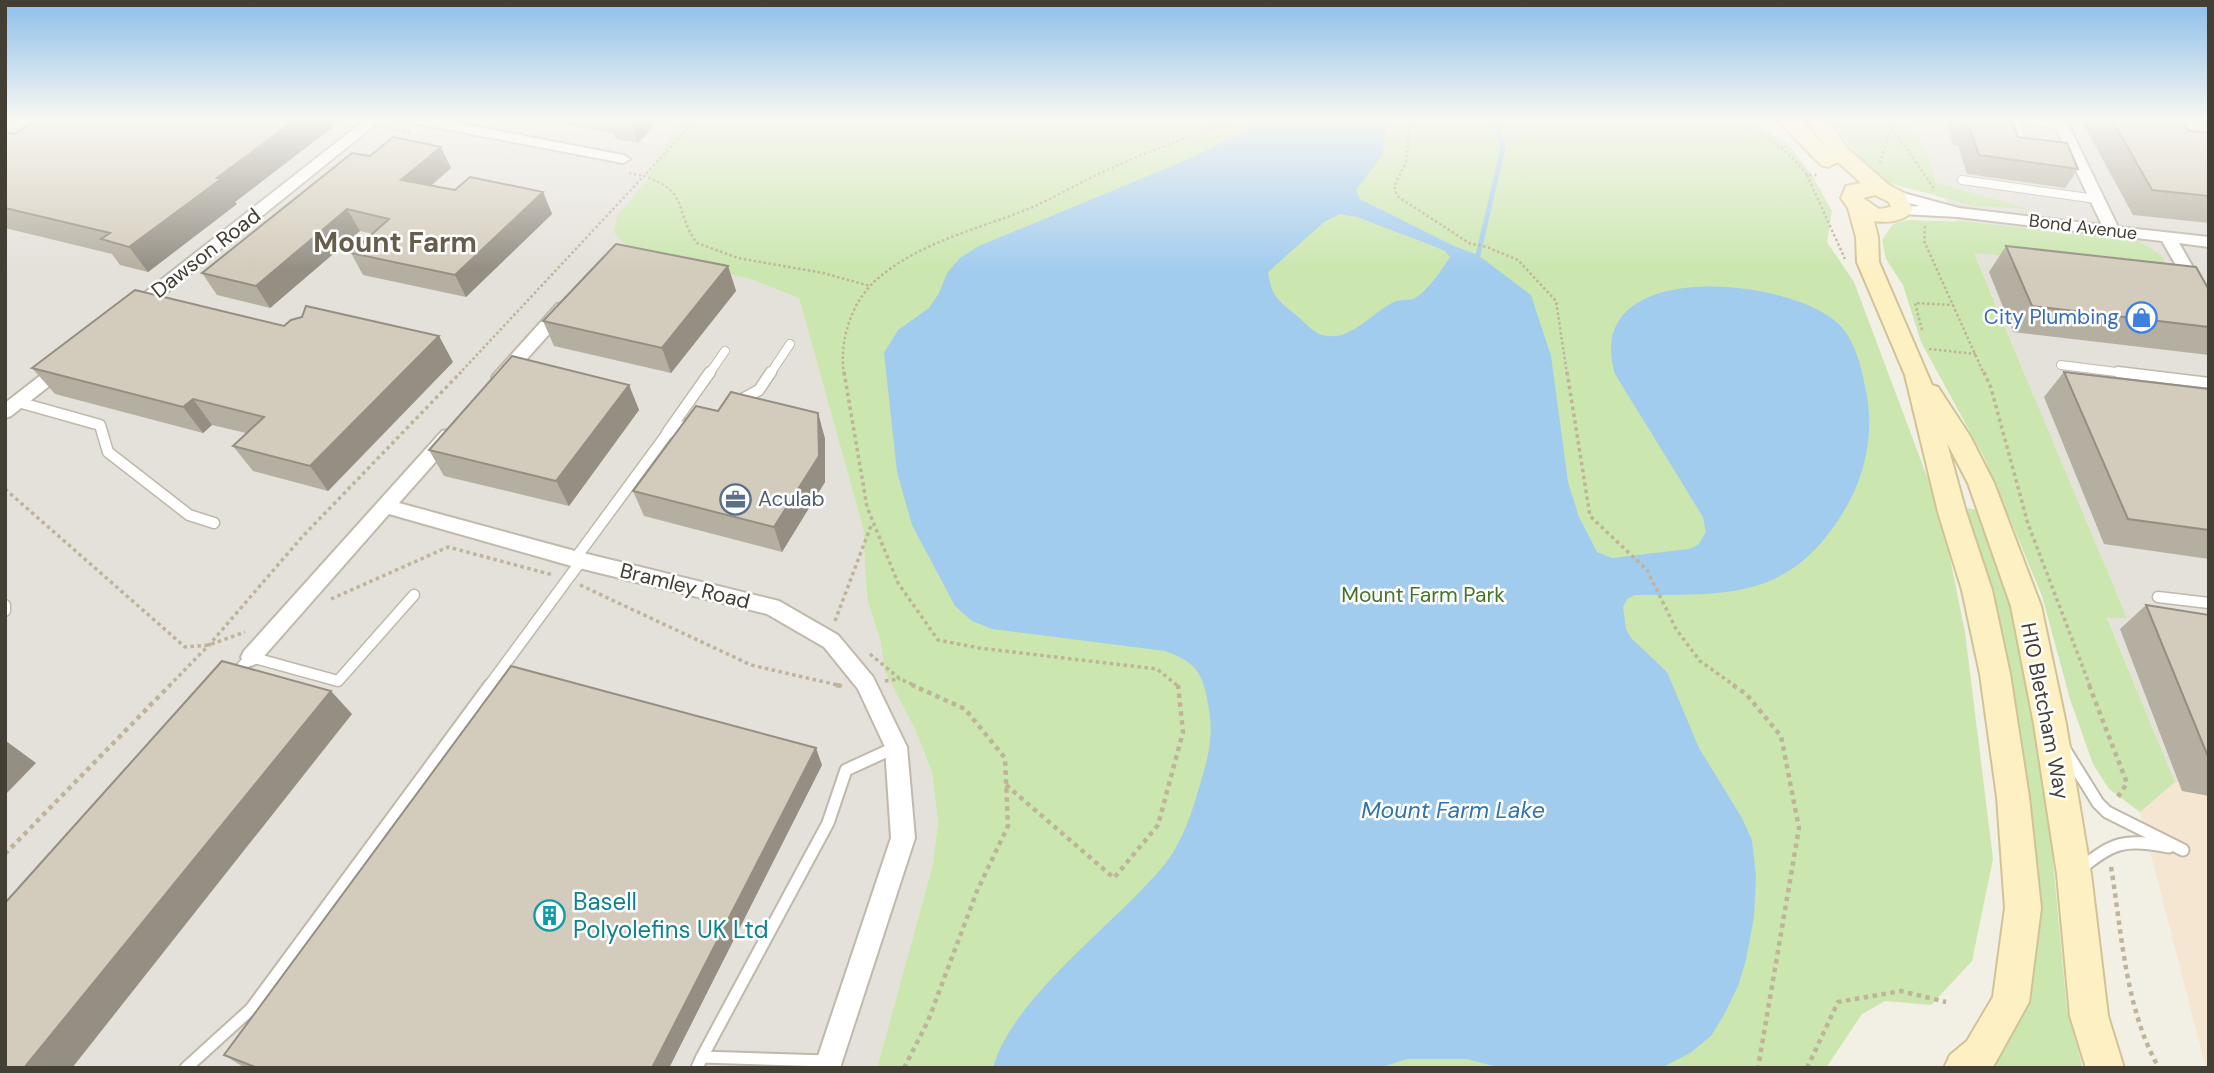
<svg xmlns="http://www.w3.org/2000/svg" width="2214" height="1073" viewBox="0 0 2214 1073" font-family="'DM Sans',sans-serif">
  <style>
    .commercial { fill: #f4e6d0 }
    .industrial { fill: #e4e0da }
    .green { fill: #cbe6af }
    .water { fill: #a2ccee; fill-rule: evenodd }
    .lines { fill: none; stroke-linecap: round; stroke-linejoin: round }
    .stream { stroke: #a2ccee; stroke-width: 5 }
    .lane-far2-casing { stroke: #c0b9ab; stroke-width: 10 }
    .lane-far1-casing { stroke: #c0b9ab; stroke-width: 13 }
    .lane-casing { stroke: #c0b9ab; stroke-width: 15 }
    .street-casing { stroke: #c0b9ab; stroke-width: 4 }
    .secondary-casing { stroke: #d1c396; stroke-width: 4 }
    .path-far2 { stroke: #bfb39a; stroke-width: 2.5; stroke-dasharray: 2.5 2.5; stroke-linecap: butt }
    .path-far1 { stroke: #bfb39a; stroke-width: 3.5; stroke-dasharray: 3.5 3.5; stroke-linecap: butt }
    .path { stroke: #bfb39a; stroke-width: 4.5; stroke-dasharray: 4.5 4.5; stroke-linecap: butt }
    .lane-far2 { stroke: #fff; stroke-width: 8 }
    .lane-far1 { stroke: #fff; stroke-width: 10 }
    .lane { stroke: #fff; stroke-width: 11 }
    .street { fill: #fff; fill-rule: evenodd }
    .secondary { fill: #fdf1c4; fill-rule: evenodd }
    .wall { fill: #b5afa1 }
    .shaded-wall { fill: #948e83 }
    .building { fill: #d3cbbb; stroke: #948e83; stroke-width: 2 }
    .labels { text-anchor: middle; stroke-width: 5; stroke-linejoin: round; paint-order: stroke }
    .far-street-label { font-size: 18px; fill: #443f35; stroke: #fff }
    .street-label { font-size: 21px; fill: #443f35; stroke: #fff }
    .shop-label { font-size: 21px; fill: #366cbe; stroke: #fff; text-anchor: end }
    .service-label { font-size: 21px; fill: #4e5e75; stroke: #fff; text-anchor: start }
    .park-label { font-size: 21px; fill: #43742a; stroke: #fff }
    .water-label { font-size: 23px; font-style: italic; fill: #3174ad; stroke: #fff }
    .near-culture-label { font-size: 24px; fill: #0d838f; stroke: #fff; text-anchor: start }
    .district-label { font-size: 28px; font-weight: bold; fill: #675d4c; stroke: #fff }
  </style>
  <rect width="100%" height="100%" fill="#f2efe5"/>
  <path class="commercial" d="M2175,782L2209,788V1068H2206L2140,812Z"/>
  <path class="industrial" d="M5,120H679L647,179L617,216L799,298L863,528L867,599L880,639L885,672L915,729L932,774L938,822L933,864L877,1068H5Z
    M1907,120H2209V788L2175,782L2107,617L2127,618L1976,257L1936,183L1929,156Z"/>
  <path class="green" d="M679,120H1736L1762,129L1786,142L1812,175L1832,211L1827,242L1854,282L1941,514L1965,632L1993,859L1972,961L1931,1005L1885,1001L1862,1014L1826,1068H877L933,864L938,822L932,773L915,729L885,672L880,639L867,599L863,528L799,298L754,280L637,251L622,242L614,232L617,216L647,179Z
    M1829,120H1907L1929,156L1936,183L2031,209L1974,206L1878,180Z
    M1907,220L1969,222L2137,240L2161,255L2169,269L1974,253L2127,618H2107L2175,782L2140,812L2109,789L2093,764L2070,699L2042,596L1985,459L1921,342L1903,285L1886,259L1882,240L1893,224Z
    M1964,508L1981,510L2017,617L2044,766L2067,1010L2083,1068H1992L2024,998L2034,942L2026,775L2002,640Z"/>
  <path class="water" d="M1267,120H1388L1382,155L1356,190L1360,199L1454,246L1478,255L1531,295L1551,356L1568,482L1579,517L1597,552L1612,558L1689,549L1698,545L1706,532L1703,517L1615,374C1581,259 1779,276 1834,320C1855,336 1861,366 1866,391C1874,428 1867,470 1848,504C1794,599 1733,595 1635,595L1627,599L1623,607L1626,629L1631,638L1667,672L1699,748L1742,818L1752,840L1756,876L1754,917L1746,960L1738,986L1725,1013L1711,1036L1690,1053L1661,1068H1501L1467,1059H1407L1379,1068H993C1012,997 1117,923 1164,865C1182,843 1191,815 1199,788C1207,761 1214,738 1209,710C1204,676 1199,663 1165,651L992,629L972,621L955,606L912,525L897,472L884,353L898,330L929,308L939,293L947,273L960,258L979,246L1191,158ZM1340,214L1357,217L1436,247L1445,251L1450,257C1443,268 1427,292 1415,298C1409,301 1400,299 1394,302C1371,313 1350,343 1322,335C1312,332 1304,321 1296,315C1277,299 1272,297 1268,272L1324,222Z"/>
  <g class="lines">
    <path class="stream" d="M1478,255L1503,148L1495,120"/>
    <defs>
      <path id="lane-far2" d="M2015,120L2024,147
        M2027,120L2061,125
        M19,124L25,120
        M1962,180L2096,199
        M2061,365L2132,374
        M709,374L725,351
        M770,374L790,344"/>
      <path id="lane-far1" d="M2118,372L2209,383
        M739,401L759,390L771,372
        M18,402L100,425L108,452L189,515L214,523
        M667,433L710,372
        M575,559L667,434L691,423
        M2158,597L2209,603
        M5,605V611
        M233,676L251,657L338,681L414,595
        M489,686L581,561"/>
      <path id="lane" d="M2065,750L2098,803L2107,812L2183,850
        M2079,870C2113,842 2125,838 2169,847
        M702,1057L828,823L846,770L896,747
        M186,1068L251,1009L490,685
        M697,1068L702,1057L827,1061"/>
      <path id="street" d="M365,120H381L141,313H129L127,309L129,305Z
        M412,120H442L623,155L630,159L623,163L419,124Z
        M1776,120H1790L1791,121L1784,125Z
        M2052,120H2066L2118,227L2209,237V247L2179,243L2209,295V314L2201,309L2162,241L1958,217L1902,214L1895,210L1897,207L1920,206L1887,197L1885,194L1892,190L1959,208L2102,225Z
        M563,303L569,304L571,308L569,312L507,381H495L492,377L495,373L557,304Z
        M65,359L71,361L74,365L71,369L11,416L5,418V403L59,361Z
        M448,430L454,431L457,436L454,441L399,503L575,551L779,601L838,635L873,677L907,747L915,838L840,1068H814L891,838L885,747L858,689L824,647L767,614L575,567L389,514L258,663L251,666L244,663L241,657L244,651L442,431Z"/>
      <path id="secondary" d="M1785,120H1800L1826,147L1806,120H1827L1848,149L1889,185L1904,193L1913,210C1904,222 1887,223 1874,221L1878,237L1879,262L1932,385L1938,387L1970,436L1994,483L2041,606L2066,724L2091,874L2108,1016L2124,1068H2086L2070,1016L2057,874L2034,724L2011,606L1968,483L1947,443L1966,512L1992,590L2010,674L2029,797L2041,908L2029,1002L1993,1067L1944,1068L1950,1055L1967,1041L1993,997L2005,908L1997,797L1980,674L1962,590L1938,512L1905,375L1857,262L1856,237L1848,208L1841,198L1846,186L1861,183L1838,162L1828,167L1821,165L1785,128L1782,124ZM1875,195L1889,202L1891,207L1879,209L1863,198Z"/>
    </defs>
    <use href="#lane-far2" class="lane-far2-casing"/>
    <use href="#lane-far1" class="lane-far1-casing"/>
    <use href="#lane" class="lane-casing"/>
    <use href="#street" class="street-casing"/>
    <use href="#secondary" class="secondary-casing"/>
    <path class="path-far2" d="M695,120L644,176C691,192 674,213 697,243L738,258L823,273L870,286
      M1410,120L1406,163L1394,186L1397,196L1469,243L1487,247L1518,260L1556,301L1567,374
      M1728,120C1762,132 1785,146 1807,175H1818
      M1887,120L1933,187L1932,191
      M388,129L411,133
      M1880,163L1891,127
      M629,173L644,176
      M1807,175L1845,259
      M1925,226L1924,241L1984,374
      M1922,330L1915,303L1953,305
      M1929,349L1976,354
      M459,374L644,176
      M844,374C839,344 850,307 871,285C913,243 980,229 1033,207C1055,197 1077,184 1099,174C1142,153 1188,138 1232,120"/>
    <path class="path-far1" d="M844,372L867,507L898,583L938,640L979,648L1157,669L1178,686
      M1567,372L1590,516L1647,570L1676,629L1700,661L1735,686
      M1984,372L1991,388L2028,524L2090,686
      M5,489L185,647L209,645L245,632
      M580,585L751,665L842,686
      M331,599L448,547L553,575
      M835,621L872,523
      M870,654L900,679L916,686
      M885,681L900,679
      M169,686L209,645L302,537L461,372"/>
    <path class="path" d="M836,685L842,686
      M1733,685L1746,694L1781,736L1799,828L1758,1068
      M2089,685L2127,783L2116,800
      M1006,785L1114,878L1158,825L1183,732L1178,685
      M5,854L170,685
      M2111,867C2122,933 2125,1009 2159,1068
      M904,1068L928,1021L977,891L1008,826L1005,758L965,709L912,685
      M1807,1068L1838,1002L1901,991L1946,1002"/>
    <use href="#lane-far2" class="lane-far2"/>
    <use href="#lane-far1" class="lane-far1"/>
    <use href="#lane" class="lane"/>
    <use href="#street" class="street"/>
    <use href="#secondary" class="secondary"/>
  </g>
  <path class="wall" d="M37,120H342L235,202L237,204L148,272L120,265L112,254L5,228V132L15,134Z
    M548,120H660L638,143L616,139L613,133L549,121Z
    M1946,120H2012L2018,137L2078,169L2065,188L1967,174L1958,146L1953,145Z
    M2081,120H2181L2189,131L2209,133V223L2133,215Z
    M370,156L451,168L431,186L455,190L543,192L552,214L466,297L363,275L351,253L373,234L360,231L270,308L217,295L202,273Z
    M2006,246L2209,290V355L2013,332L1989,272Z
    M728,266L736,291L671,373L554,346L543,321Z
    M284,326L453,362L328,491L253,471L233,446L246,433L212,425L203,433L55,394L32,368Z
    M2064,372L2209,389V559L2104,544L2044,397Z
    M629,385L639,410L569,506L444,476L429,450Z
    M718,411L818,413L825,439V482L782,552L644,516L633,491Z
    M2146,605L2209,615V796L2182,791L2120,629Z
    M822,765L669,1068H245L224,1055Z"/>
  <path class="shaded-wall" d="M295,120H342L235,202L237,204L148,272L129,247L217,178Z
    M631,120H660L638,143Z
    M441,147L451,168L412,202L401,180Z
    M543,192L552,214L466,297L455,275Z
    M347,209L360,231L270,308L256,286Z
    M728,266L736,291L671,373L662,348Z
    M439,336L453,362L328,491L310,466Z
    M629,385L639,410L569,506L556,481Z
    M193,399L212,425L203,433L183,407Z
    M818,413L825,439V482L782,552L774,527Z
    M331,691L352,714L72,1068H24Z
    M6,741L36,763L5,795V742Z
    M816,748L822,765L669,1068H652Z"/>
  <path class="building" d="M37,120H295L217,178L221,179L129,247L101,239L110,233L5,208V132L15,134Z
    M1963,120H2012L2018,137L2067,143L2078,169L1979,155L1969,127L1964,126Z
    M2112,120H2181L2189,131L2209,133V196L2152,190Z
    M393,137L441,147L401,180L455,190L470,177L543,192L455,275L351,253L389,219L347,209L256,286L202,273L352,153L370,156Z
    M616,244L728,266L662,348L543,321Z
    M2006,246L2196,267L2209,290V327L2032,306Z
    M135,290L284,326L291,320L302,317L306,306L439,336L310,466L233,446L264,417L193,399L183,407L32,368Z
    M512,356L629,385L556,481L429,450Z
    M2064,372L2209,389V530L2128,519Z
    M731,392L818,413L819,456L774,527L633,491L696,406L718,411Z
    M2146,605L2209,615V759Z
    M222,661L331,691L24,1068H5V903Z
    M511,666L816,748L652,1068H258L224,1055Z"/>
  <linearGradient id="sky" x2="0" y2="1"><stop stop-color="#8cbeea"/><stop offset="0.44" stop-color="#f9f8f3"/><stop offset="1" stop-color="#f9f8f3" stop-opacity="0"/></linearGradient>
  <rect width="2214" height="270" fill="url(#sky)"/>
  <defs>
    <symbol id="shop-ring" viewBox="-11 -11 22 22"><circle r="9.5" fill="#fff" stroke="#3f7fe0" stroke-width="1.5"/><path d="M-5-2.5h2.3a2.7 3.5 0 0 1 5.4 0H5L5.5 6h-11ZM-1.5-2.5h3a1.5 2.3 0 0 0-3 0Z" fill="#3f7fe0"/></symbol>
    <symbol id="office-ring" viewBox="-11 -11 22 22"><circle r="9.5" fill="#fff" stroke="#5c6f8a" stroke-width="1.5"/><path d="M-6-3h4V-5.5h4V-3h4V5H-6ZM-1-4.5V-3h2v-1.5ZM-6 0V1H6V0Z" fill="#5c6f8a"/></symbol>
    <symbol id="building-ring" viewBox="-11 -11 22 22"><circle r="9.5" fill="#fff" stroke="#0f9aa8" stroke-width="1.5"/><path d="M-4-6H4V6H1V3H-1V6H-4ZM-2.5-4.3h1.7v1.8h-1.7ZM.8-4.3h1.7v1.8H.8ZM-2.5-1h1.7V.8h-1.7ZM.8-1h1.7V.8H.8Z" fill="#0f9aa8"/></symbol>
  </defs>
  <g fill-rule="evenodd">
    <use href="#shop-ring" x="2124" y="300" width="35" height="35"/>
    <use href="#office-ring" x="718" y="482" width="35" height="35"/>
    <use href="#building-ring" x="532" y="898" width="35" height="35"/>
  </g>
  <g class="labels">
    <g class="far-street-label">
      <text transform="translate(2083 227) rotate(7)" y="6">Bond Avenue</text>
    </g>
    <g class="street-label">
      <text transform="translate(206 253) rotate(-38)" y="7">Dawson Road</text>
      <text transform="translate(685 586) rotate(14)" y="7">Bramley Road</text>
      <text transform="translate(2045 711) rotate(79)" y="7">H10 Bletcham Way</text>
    </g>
    <g class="shop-label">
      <text x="2119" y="324">City Plumbing</text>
    </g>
    <g class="service-label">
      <text x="758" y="506">Aculab</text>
    </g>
    <g class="park-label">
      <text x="1423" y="602">Mount Farm Park</text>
    </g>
    <g class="water-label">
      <text x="1453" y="818">Mount Farm Lake</text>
    </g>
    <g class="near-culture-label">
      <text x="573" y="910">Basell<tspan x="573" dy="28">Polyolefins UK Ltd</tspan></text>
    </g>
    <g class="district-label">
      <text x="395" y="252">Mount Farm</text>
    </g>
  </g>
  <rect width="2214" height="1073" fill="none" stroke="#443f35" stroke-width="14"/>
</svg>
